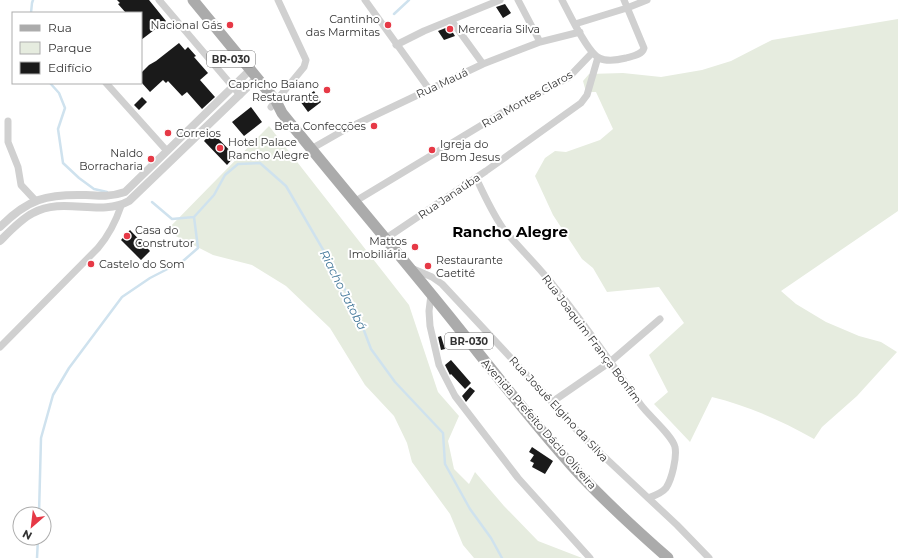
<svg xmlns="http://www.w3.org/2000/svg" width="898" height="558" viewBox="0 0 898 558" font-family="Montserrat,sans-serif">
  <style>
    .green { fill: #e6ecdf }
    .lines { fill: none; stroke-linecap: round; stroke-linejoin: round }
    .stream { stroke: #cfe2ee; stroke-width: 2.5 }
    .building { fill: #1a1a1a }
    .minor { stroke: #d0d0d0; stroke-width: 7 }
    .tertiary { stroke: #d0d0d0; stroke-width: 8 }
    .primary { stroke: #ababab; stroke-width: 11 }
    .poi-dot { fill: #e63946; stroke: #fff; stroke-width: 1.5 }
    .labels { text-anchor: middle; stroke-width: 4; stroke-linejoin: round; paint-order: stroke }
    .shield { fill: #fff; stroke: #707070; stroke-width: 1 }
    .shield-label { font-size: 10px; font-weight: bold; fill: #333 }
    .poi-label { font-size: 11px; fill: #333; stroke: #fff; text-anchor: start }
    .street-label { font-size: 11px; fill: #333; stroke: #fff }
    .water-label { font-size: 12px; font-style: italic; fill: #3f7597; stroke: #fff }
    .district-label { font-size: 15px; font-weight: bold; fill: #000; stroke: #fff }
  </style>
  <rect width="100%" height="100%" fill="#fff"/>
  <path class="green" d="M898,19V211L781,291L796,304L826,322L859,336L881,342L897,352L857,396L822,427L814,439C781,420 748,406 712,397L690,442L654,404L668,392L649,355L684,323L659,287L607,292L593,268L582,259L553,215L535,176L545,158L555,151L566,152L600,140L613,129L596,92H586L583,81L589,74L623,73L661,77L702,70L731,61L772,40Z
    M269,126L409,305L438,392L459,416L448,441L454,469L469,484L475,472L504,506L538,541L582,558H474L463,545L450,514L412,462L407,443L394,416L365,385L330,328L286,286L252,265L213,255L166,231Z"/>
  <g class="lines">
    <path class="stream" d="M31,13L32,3L33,0
      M394,14L409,0
      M50,83L59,93L65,108L58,129L63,163L79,178L94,189L107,192
      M152,202L172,219L194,217L214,195L225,175L238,164L260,163L286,186L332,265L357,312L371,349L395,382L443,433L445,464L470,509L491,538L502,558
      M39,514L41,438L53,395L69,368L122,297L150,278L183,261L198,248L194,217
      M37,558L38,538"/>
  </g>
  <path class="building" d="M117,0H149L166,21L141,40V13H126L118,4L120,3Z
    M505,4L511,13L503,18L496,7Z
    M448,27L450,28L455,36L444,40L438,31Z
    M179,43L185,50L188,47L196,56L194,57L208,73L200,80L215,97L202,109L187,92L182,96L168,81L166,83L163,80L150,92L141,82V73L149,65L156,61Z
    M314,91L321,102L308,112L300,101Z
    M142,97L147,102L139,110L134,105Z
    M251,107L262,122L244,136L232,122Z
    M212,132L235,156L227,165L204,141Z
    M130,230L150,251L141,260L121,240Z
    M441,336L445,349L441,350L438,337Z
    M451,360L471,383L465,389L451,374L450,375L445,365Z
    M470,387L475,391L466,402L462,396Z
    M532,447L553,461L545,474L532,467L534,463L530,461L534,455L529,452Z"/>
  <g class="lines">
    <path class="minor" d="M159,0L240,95
      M365,0L429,89
      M518,0L540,42
      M562,0C569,13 587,52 599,58C607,62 618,60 626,58C633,56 642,55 644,48L624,0
      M451,20L483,64
      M575,24L627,8L647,0
      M396,45L424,31L500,0
      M106,83L167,151
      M271,107L304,67L306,60L278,0
      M8,121V142L18,167L21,185L35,200
      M311,149L346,129L483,64L540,42L580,32
      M476,178C485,196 493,215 505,231C522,251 541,269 557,290C587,327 613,366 641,405C649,416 672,435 675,447C677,457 672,479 666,488C662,493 654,496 648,498
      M354,202L505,111L568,78L592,53
      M385,239L486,171L581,103L587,95L598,57
      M411,268L432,277L442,284L552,402L582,436L677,525L709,558
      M431,295L429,311L430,326L439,365L455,396L518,478L590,558
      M0,347L98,248C109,235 116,221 121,206
      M552,402L610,362L660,319"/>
    <path class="tertiary" d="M0,227C28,199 46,194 85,195C99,196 111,197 125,192L250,70
      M0,241C9,232 21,219 33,213C63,196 100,217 129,201L257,78"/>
    <path class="primary" d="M193,0L276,101L282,113C337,181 394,248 449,316C490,367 529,418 572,466C602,499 635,529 668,558"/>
  </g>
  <g class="poi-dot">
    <circle cx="230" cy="25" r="4"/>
    <circle cx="388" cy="25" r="4"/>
    <circle cx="450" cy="29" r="4"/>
    <circle cx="327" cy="90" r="4"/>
    <circle cx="374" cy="126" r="4"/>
    <circle cx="168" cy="133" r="4"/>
    <circle cx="220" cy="148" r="4"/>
    <circle cx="432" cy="150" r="4"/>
    <circle cx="151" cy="159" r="4"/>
    <circle cx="127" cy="236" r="4"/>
    <circle cx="415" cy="247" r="4"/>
    <circle cx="91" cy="264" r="4"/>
    <circle cx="428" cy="266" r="4"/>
  </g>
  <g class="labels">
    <g class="shield">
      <rect x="207" y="51" width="48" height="16" rx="3"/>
      <rect x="445" y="333" width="48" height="16" rx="3"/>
    </g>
    <g class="shield-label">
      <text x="231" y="63">BR-030</text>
      <text x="469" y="345">BR-030</text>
    </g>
    <g class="poi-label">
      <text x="380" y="23" text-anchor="end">Cantinho<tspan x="380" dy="13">das Marmitas</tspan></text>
      <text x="222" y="29" text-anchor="end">Nacional Gás</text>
      <text x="458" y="33">Mercearia Silva</text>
      <text x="319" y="88" text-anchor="end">Capricho Baiano<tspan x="319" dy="13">Restaurante</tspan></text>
      <text x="366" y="130" text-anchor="end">Beta Confecções</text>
      <text x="176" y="137">Correios</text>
      <text x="228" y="146">Hotel Palace<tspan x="228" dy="13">Rancho Alegre</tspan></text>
      <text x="440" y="148">Igreja do<tspan x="440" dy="13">Bom Jesus</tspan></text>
      <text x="143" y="157" text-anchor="end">Naldo<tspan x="143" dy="13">Borracharia</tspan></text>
      <text x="135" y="234">Casa do<tspan x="135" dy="13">Construtor</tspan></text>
      <text x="407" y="245" text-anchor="end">Mattos<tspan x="407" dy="13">Imobiliária</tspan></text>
      <text x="436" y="264">Restaurante<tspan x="436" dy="13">Caetité</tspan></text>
      <text x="99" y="268">Castelo do Som</text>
    </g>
    <g class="street-label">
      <text transform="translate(442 83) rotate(-25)" y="4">Rua Mauá</text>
      <text transform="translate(527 99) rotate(-30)" y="4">Rua Montes Claros</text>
      <text transform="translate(449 196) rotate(-34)" y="4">Rua Janaúba</text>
      <text transform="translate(592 339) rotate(53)" y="4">Rua Joaquim França Bonfim</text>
      <text transform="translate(559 409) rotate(47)" y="4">Rua Josué Elgino da Silva</text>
      <text transform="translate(539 424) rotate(49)" y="4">Avenida Prefeito Dácio Oliveira</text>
    </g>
    <g class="water-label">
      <text transform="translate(343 290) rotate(63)" y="4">Riacho Jatobá</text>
    </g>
    <g class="district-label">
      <text x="510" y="237">Rancho Alegre</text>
    </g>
  </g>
  <rect x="12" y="12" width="130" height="72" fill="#ffffff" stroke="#adadad"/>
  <rect x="20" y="25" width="20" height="6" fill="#ababab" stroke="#adadad"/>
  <text x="48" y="32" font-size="12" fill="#333333">Rua</text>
  <rect x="20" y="42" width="20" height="12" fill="#e6ecdf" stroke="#adadad"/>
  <text x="48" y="52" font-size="12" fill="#333333">Parque</text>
  <rect x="20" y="62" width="20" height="12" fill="#1a1a1a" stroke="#adadad"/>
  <text x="48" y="72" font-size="12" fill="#333333">Edifício</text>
  <g transform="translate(32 526) rotate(208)"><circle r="19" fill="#ffffff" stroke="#adadad"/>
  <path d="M0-3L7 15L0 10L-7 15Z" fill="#e63946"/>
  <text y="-6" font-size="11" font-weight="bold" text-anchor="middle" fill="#333333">N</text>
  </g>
</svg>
